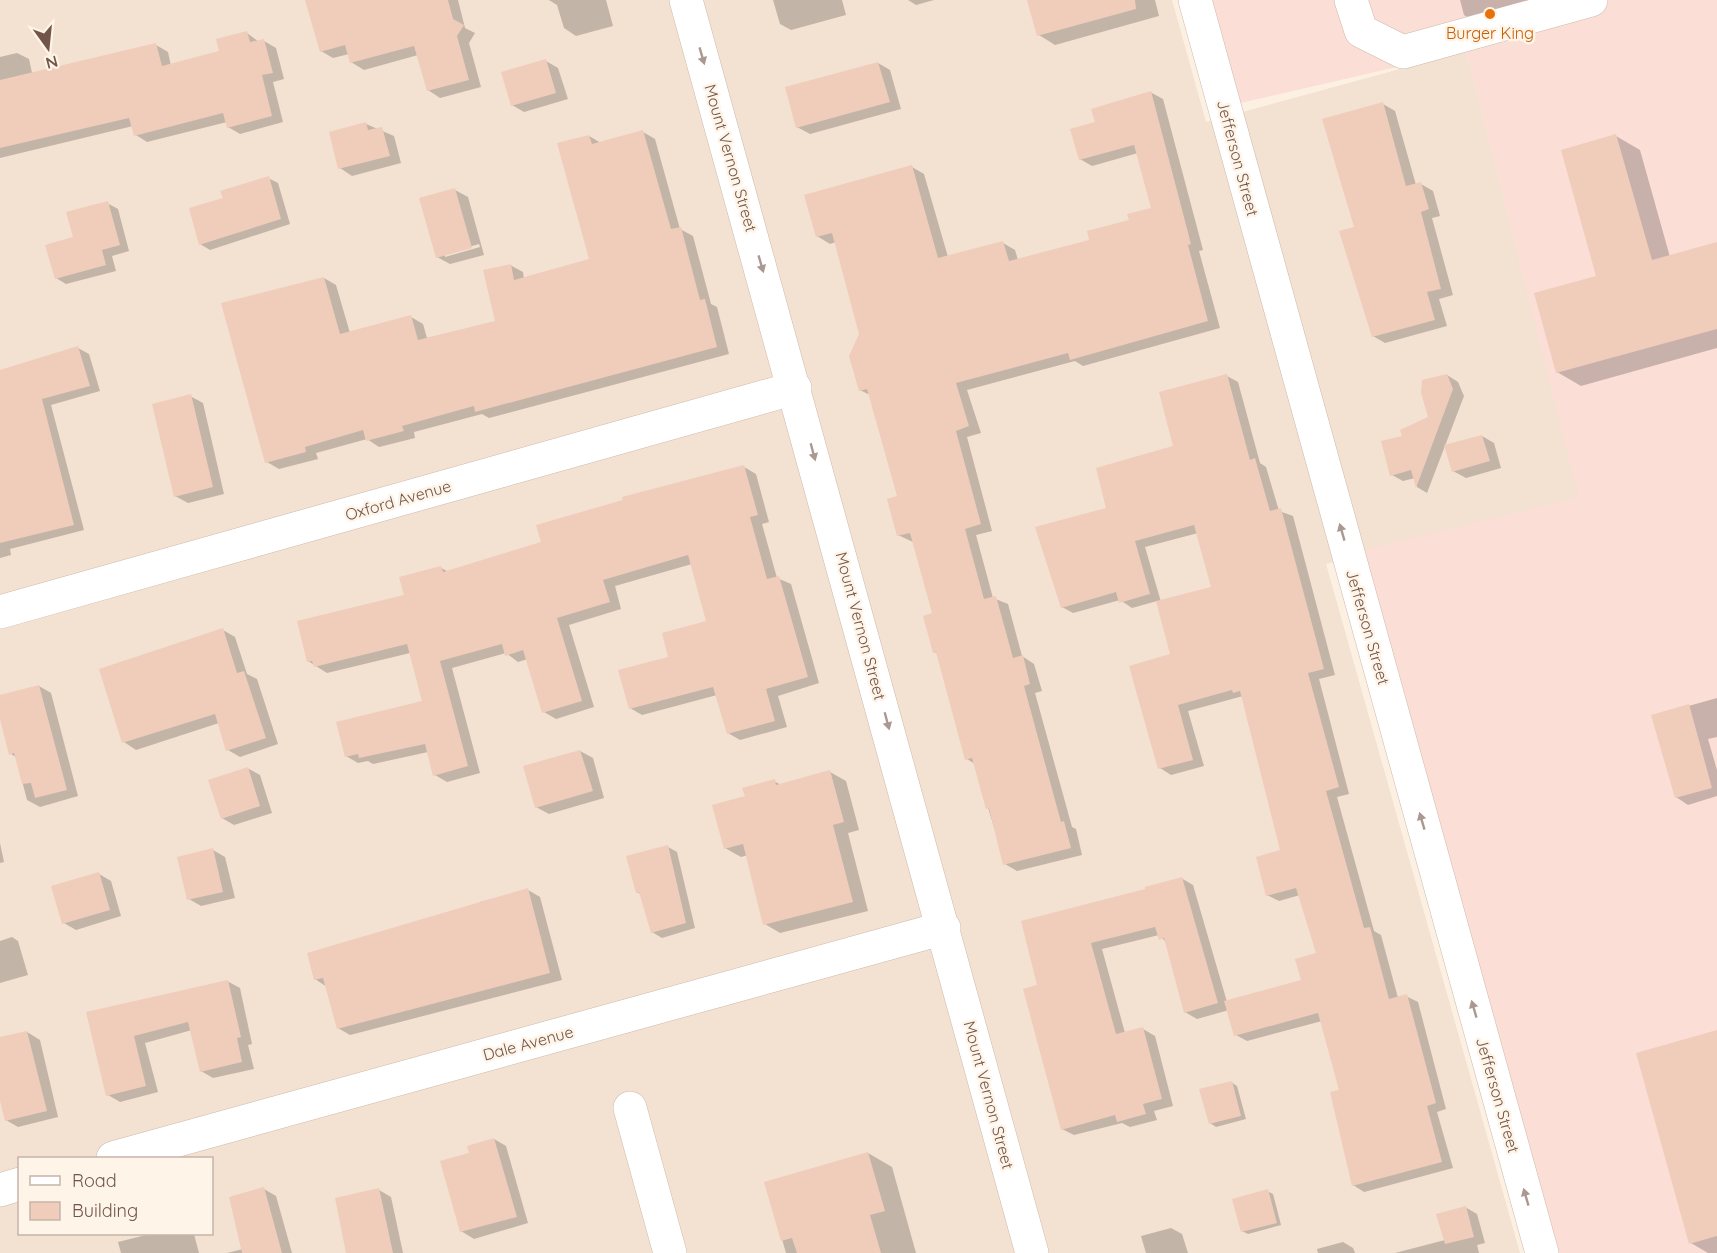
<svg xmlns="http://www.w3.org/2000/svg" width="1717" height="1253" viewBox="0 0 1717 1253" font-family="Quicksand,sans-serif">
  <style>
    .residential { fill: #f3e1d1; fill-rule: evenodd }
    .commercial { fill: #fbded6 }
    .shadow { fill: #0003; fill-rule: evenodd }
    .building { fill: #f0ccbb }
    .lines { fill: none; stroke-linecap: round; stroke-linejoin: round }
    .minor-casing { stroke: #ceb9ac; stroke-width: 34 }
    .minor { stroke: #fff; stroke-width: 33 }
    .oneway { fill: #aa9992 }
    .food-dot { fill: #e8710a; stroke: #fef4e8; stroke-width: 2 }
    .labels { text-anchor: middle; stroke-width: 5; stroke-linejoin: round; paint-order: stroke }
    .food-label { font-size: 16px; fill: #c56008; stroke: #fef4e8 }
    .street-label { font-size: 16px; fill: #72554a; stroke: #fef4e8 }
  </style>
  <rect width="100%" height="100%" fill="#fbf0e2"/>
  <path class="residential" d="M0,0H1172L1206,122L1466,51L1579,497L1326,564L1520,1253H0ZM20,1158H212V1234H20Z"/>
  <path class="commercial" d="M1195,0H1717V1253H1542L1348,554L1578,497L1466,51L1223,107Z"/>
  <path class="shadow" d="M314,0H458L465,28L475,33L469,43L481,87L440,98L428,90L418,55L364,70L351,62L349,54L333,58L321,51Z
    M549,0H606L613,26L576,36L564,28L557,5Z
    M773,0H842L846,15L791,30L780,24Z
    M908,0H934L916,5Z
    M1028,0H1155L1159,16L1055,45L1039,35Z
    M1460,0H1575L1482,26L1464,15Z
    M247,33L259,42L264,41L276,48L284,79L273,82L283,122L240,134L228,127L227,122L147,142L136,135L133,126L0,158V57L17,53L29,59L32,73L156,45L168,52L171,66L220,52Z
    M546,61L558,68L568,99L524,112L512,105Z
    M878,63L890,70L901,109L810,134L797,127Z
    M1150,92L1163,99L1203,250L1199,251L1220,328L1083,366L1075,361L967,390L981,433L967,437L992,531L976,535L993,598L1008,604L1022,656L1034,664L1042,691L1035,693L1072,827L1076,829L1082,855L1017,871L1005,864L975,764L967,759L939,654L934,652V614L913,542L898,535L899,497L870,395L860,390L861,334L836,242L830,244L817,236L912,167L924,174L948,257L1003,243L1015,250L1018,260L1091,241L1153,209L1138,153L1092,166L1080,159L1097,123Z
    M1383,104L1395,111L1416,185L1421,184L1433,191L1440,216L1432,218L1453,295L1439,299L1447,326L1385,343L1373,336L1356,228Z
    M366,124L394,136L401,163L352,176L340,168Z
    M643,132L655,139L680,229L693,236L711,304L717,307L729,354L489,418L482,414L414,432L415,438L379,447L367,439L316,453L318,459L279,469L267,462L324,278L336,285L350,333L411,317L423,324L427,338L496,322L510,265L523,272L524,279L591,260L589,136L601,143Z
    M1616,136L1640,150L1670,257L1717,247V348L1581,386L1557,372L1598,277Z
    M268,178L278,183L290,224L210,250L200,244L224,199Z
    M455,190L468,197L484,255L450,264L437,257ZM479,244L480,247L445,257V254Z
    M107,203L118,209L129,251L112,256L116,271L66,284L56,278L75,238Z
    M78,348L89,354L100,391L51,405L84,530L10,549L11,555L0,558V371Z
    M1447,375L1458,382L1464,396L1427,493L1417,487L1415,478L1403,481L1392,475L1404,437L1430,418Z
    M1227,376L1238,382L1260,463L1266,467L1279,511L1293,516L1335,675L1319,679L1349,794L1337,797L1374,931L1381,935L1398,998L1406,996L1418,1002L1446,1109L1437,1112L1453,1168L1364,1192L1353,1185L1340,1091L1322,1021L1247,1041L1236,1035L1229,1010L1197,1019L1185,1012L1166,942L1159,935L1102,949L1125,1033L1143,1029L1155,1036L1173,1106L1154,1111L1157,1120L1130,1127L1122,1123L1074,1135L1062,1129L1039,986L1147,890L1181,878L1193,885L1227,1002L1303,981L1318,954L1300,895L1279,901L1267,895L1282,851L1243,696L1188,711L1204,766L1171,775L1160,768L1172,655L1157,601L1132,608L1120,600L1073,613L1062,607L1108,509L1175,447ZM1198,533L1213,588L1161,602L1145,547Z
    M190,396L203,403L224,494L188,503L175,496Z
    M1482,436L1494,443L1501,468L1466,478L1453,471Z
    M744,467L756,474L769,522L762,524L777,578L791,584L819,683L778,696L787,727L740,740L728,733L717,695L642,715L630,708L670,658L708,622L692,564L615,586L621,609L569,625L594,707L556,719L544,712L528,659L518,662L506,653L452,668L480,773L447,782L435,775L428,752L373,764L368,761L358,763L346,756L424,702L410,653L327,673L308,661L406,596L441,568L449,572L543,543Z
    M223,630L235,637L247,674L257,679L278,744L240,757L228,750L219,723L136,750L124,742Z
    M39,686L51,693L78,796L40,807L27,800L16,757L11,754L0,713V696Z
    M1717,698V737L1708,739L1717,770V796L1688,805L1676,797L1653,716Z
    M580,751L593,758L604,798L549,814L536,807Z
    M247,768L260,775L272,813L234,825L222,818Z
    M830,772L846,781L859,830L848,833L868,911L780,933L765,924L748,855L741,857L725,848L747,798L774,781L781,785Z
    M0,843L4,862L0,863Z
    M668,847L677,852L695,928L662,938L652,932L642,895L637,892Z
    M213,850L225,857L235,898L201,906L189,899Z
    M99,874L111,881L121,916L76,930L64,923Z
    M528,890L540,897L562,980L350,1035L338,1028L327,987L315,979L481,905L480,902Z
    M12,937L18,941L28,975L0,983V941Z
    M227,981L240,988L252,1044L248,1045L254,1069L213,1078L201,1071L192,1030L145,1043L158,1092L120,1102L108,1095L88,1013Z
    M27,1032L40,1040L58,1117L18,1127L6,1120L0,1097V1039Z
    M1717,1032V1253H1708L1691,1243Z
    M1231,1082L1237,1086L1246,1119L1216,1127L1210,1123Z
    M494,1139L506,1146L528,1223L474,1239L461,1231L470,1154Z
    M868,1153L892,1167L916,1253H786L766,1183Z
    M264,1189L276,1196L292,1253H227L243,1249Z
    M379,1190L391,1197L403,1253H348Z
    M1267,1191L1273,1194L1281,1225L1248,1234L1242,1231Z
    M1465,1207L1477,1214L1485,1243L1477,1245L1479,1253H1395L1445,1240Z
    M1171,1228L1182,1234L1188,1253H1146L1141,1236Z
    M150,1234H194L199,1253H121L118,1242Z
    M1343,1242L1353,1248L1355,1253H1318L1317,1249Z"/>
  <path class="building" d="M305,0H448L453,19L464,25L457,36L469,80L427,91L414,46L350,63L345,45L320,52Z
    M1027,0H1135L1136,9L1037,36Z
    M247,31L250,42L264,39L273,73L262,75L272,116L227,128L223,113L134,136L129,118L0,148V80L156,43L162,66L219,51L216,39Z
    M546,59L556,93L511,106L501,72Z
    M878,62L890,102L796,128L785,87Z
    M1151,91L1191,244L1188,245L1208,321L1070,360L1068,353L956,383L969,426L956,431L981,524L965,529L984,599L996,596L1013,658L1023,655L1030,684L1024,686L1061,822L1064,821L1071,848L1003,865L989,808L986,809L972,758L965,760L936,652L933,653L923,616L932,613L910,533L897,536L887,499L897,496L867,389L859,391L849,356L859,334L832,233L816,237L804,195L912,165L938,258L1003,241L1009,261L1089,240L1087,231L1129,220L1127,214L1151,208L1134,145L1079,160L1070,129L1095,122L1091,109Z
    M1383,102L1406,186L1421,182L1429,209L1421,212L1441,289L1427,292L1435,320L1372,337L1339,231L1354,227L1322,119Z
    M366,122L368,130L382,127L390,156L338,169L329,132Z
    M643,130L671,229L681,227L700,300L705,299L717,347L475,412L474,406L402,426L404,431L366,441L363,430L305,447L306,452L265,463L221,303L324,277L340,334L411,315L418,340L495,321L483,270L511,264L514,280L589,259L557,143L589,135L592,144Z
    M1616,134L1652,260L1717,242V329L1556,373L1534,293L1596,276L1561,150Z
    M269,176L281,219L199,245L189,208L223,198L220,191Z
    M455,188L472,248L436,258L419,198Z
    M108,201L120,245L102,250L106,265L55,279L45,245L73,237L66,212Z
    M78,346L90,386L42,399L74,525L0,543V370Z
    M1227,374L1250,460L1255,458L1270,511L1281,508L1324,669L1308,673L1339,787L1326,791L1364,928L1370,927L1389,999L1407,994L1436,1103L1427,1106L1442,1162L1352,1186L1330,1092L1339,1090L1318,1013L1234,1036L1224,1001L1301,980L1295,959L1316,953L1296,888L1266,896L1256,857L1280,850L1240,691L1233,693L1232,690L1178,705L1193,760L1158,769L1129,666L1170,654L1156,601L1211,587L1194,525L1135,541L1150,594L1119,603L1116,592L1061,608L1035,527L1106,508L1096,468L1173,446L1159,392Z
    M1447,374L1453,389L1416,488L1411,470L1390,476L1381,441L1402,436L1400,430L1428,417L1421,393L1422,380Z
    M191,394L213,487L174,497L152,404Z
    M1482,435L1490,461L1452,472L1444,445Z
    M744,465L758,515L750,517L767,579L779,576L808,677L766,689L775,721L727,734L713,687L629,709L618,670L668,657L662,633L706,621L688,555L603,580L610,602L557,618L582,701L542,713L523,650L505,656L502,644L440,661L468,766L433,776L425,744L359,758L358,754L345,757L336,722L422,701L407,644L314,667L312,661L307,662L297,621L404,595L399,577L441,566L443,572L541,542L536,525L623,500L622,497Z
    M223,628L237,673L244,671L266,738L226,751L215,714L122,743L99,669Z
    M39,685L67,790L35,798L31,783L22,784L14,753L9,755L0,719V695Z
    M1689,704L1712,788L1675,798L1651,715Z
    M580,750L593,791L535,808L523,766Z
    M248,767L260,806L221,819L208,780Z
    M830,770L844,822L833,825L853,902L763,925L743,844L724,849L712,805L745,796L742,788L775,779L776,785Z
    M668,845L686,923L651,933L639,892L636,893L626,856Z
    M213,848L223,892L187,900L177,857Z
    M99,872L110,910L62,924L51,886Z
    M1182,877L1218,1003L1184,1013L1164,938L1159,940L1155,927L1091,943L1116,1034L1143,1027L1162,1099L1143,1104L1146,1114L1117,1122L1115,1115L1061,1130L1023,989L1037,985L1021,921L1145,889V887Z
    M528,888L550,973L337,1029L323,978L314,980L307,953Z
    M228,980L241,1037L237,1038L242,1062L200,1072L188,1022L134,1036L146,1086L106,1096L86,1012Z
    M1717,1030V1236L1689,1244L1636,1053Z
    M27,1031L47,1111L5,1121L0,1101V1037Z
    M1232,1081L1241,1116L1209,1124L1199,1089Z
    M494,1138L517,1217L460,1232L440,1161L469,1153L467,1146Z
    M868,1152L885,1211L870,1215L881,1253H797L792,1238L781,1241L764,1182Z
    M264,1187L282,1253H242L229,1197Z
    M379,1188L393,1253H346L335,1198Z
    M1268,1189L1277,1223L1241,1232L1232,1199Z
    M1466,1206L1474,1237L1445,1244L1436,1214Z"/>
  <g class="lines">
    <defs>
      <path id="minor" d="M686,0L1032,1253
        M1195,0L1542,1253
        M1351,0L1361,31L1403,52L1591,0
        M0,612L795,388
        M630,1108L670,1253
        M113,1158L944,928
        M0,1190L20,1184"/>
    </defs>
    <use href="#minor" class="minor-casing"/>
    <use href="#minor" class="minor"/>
  </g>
  <defs><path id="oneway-solid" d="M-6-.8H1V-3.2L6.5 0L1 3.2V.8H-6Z" transform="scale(1.5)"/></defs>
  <g class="oneway">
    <use href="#oneway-solid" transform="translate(702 56) rotate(74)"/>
    <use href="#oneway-solid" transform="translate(761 264) rotate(74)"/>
    <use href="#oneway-solid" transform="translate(813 452) rotate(75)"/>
    <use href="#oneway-solid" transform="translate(1342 532) rotate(-106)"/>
    <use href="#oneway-solid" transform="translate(887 721) rotate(75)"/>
    <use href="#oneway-solid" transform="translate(1422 821) rotate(-106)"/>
    <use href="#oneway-solid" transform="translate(1474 1009) rotate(-106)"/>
    <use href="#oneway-solid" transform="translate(1526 1197) rotate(-106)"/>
  </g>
  <circle class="food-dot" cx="1490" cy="14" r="6"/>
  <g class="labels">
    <g class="food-label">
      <text x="1490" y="39">Burger King</text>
    </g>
    <g class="street-label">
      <text transform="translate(731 158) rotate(74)" y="6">Mount Vernon Street</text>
      <text transform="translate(1238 158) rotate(75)" y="6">Jefferson Street</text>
      <text transform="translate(398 500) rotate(-16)" y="6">Oxford Avenue</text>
      <text transform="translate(861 626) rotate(75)" y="6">Mount Vernon Street</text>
      <text transform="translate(1368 627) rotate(74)" y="6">Jefferson Street</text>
      <text transform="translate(528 1043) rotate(-15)" y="6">Dale Avenue</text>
      <text transform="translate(989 1095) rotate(75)" y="6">Mount Vernon Street</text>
      <text transform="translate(1498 1095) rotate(74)" y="6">Jefferson Street</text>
    </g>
  </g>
  <rect x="18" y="1157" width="195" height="78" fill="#fef4e8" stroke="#c6b4a9" stroke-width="1.5"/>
  <rect x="30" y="1176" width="30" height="9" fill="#ffffff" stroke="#c6b4a9" stroke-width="1.5"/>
  <text x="72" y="1187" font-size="18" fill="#72554a">Road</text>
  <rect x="30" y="1202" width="30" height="18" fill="#f0ccbb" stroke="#c6b4a9" stroke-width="1.5"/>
  <text x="72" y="1217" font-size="18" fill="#72554a">Building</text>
  <g transform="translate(48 48) rotate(165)" stroke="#fef4e8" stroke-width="4.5" paint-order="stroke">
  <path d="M0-4.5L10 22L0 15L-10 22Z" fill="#72554a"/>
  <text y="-9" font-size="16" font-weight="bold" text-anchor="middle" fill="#72554a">N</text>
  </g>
</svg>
